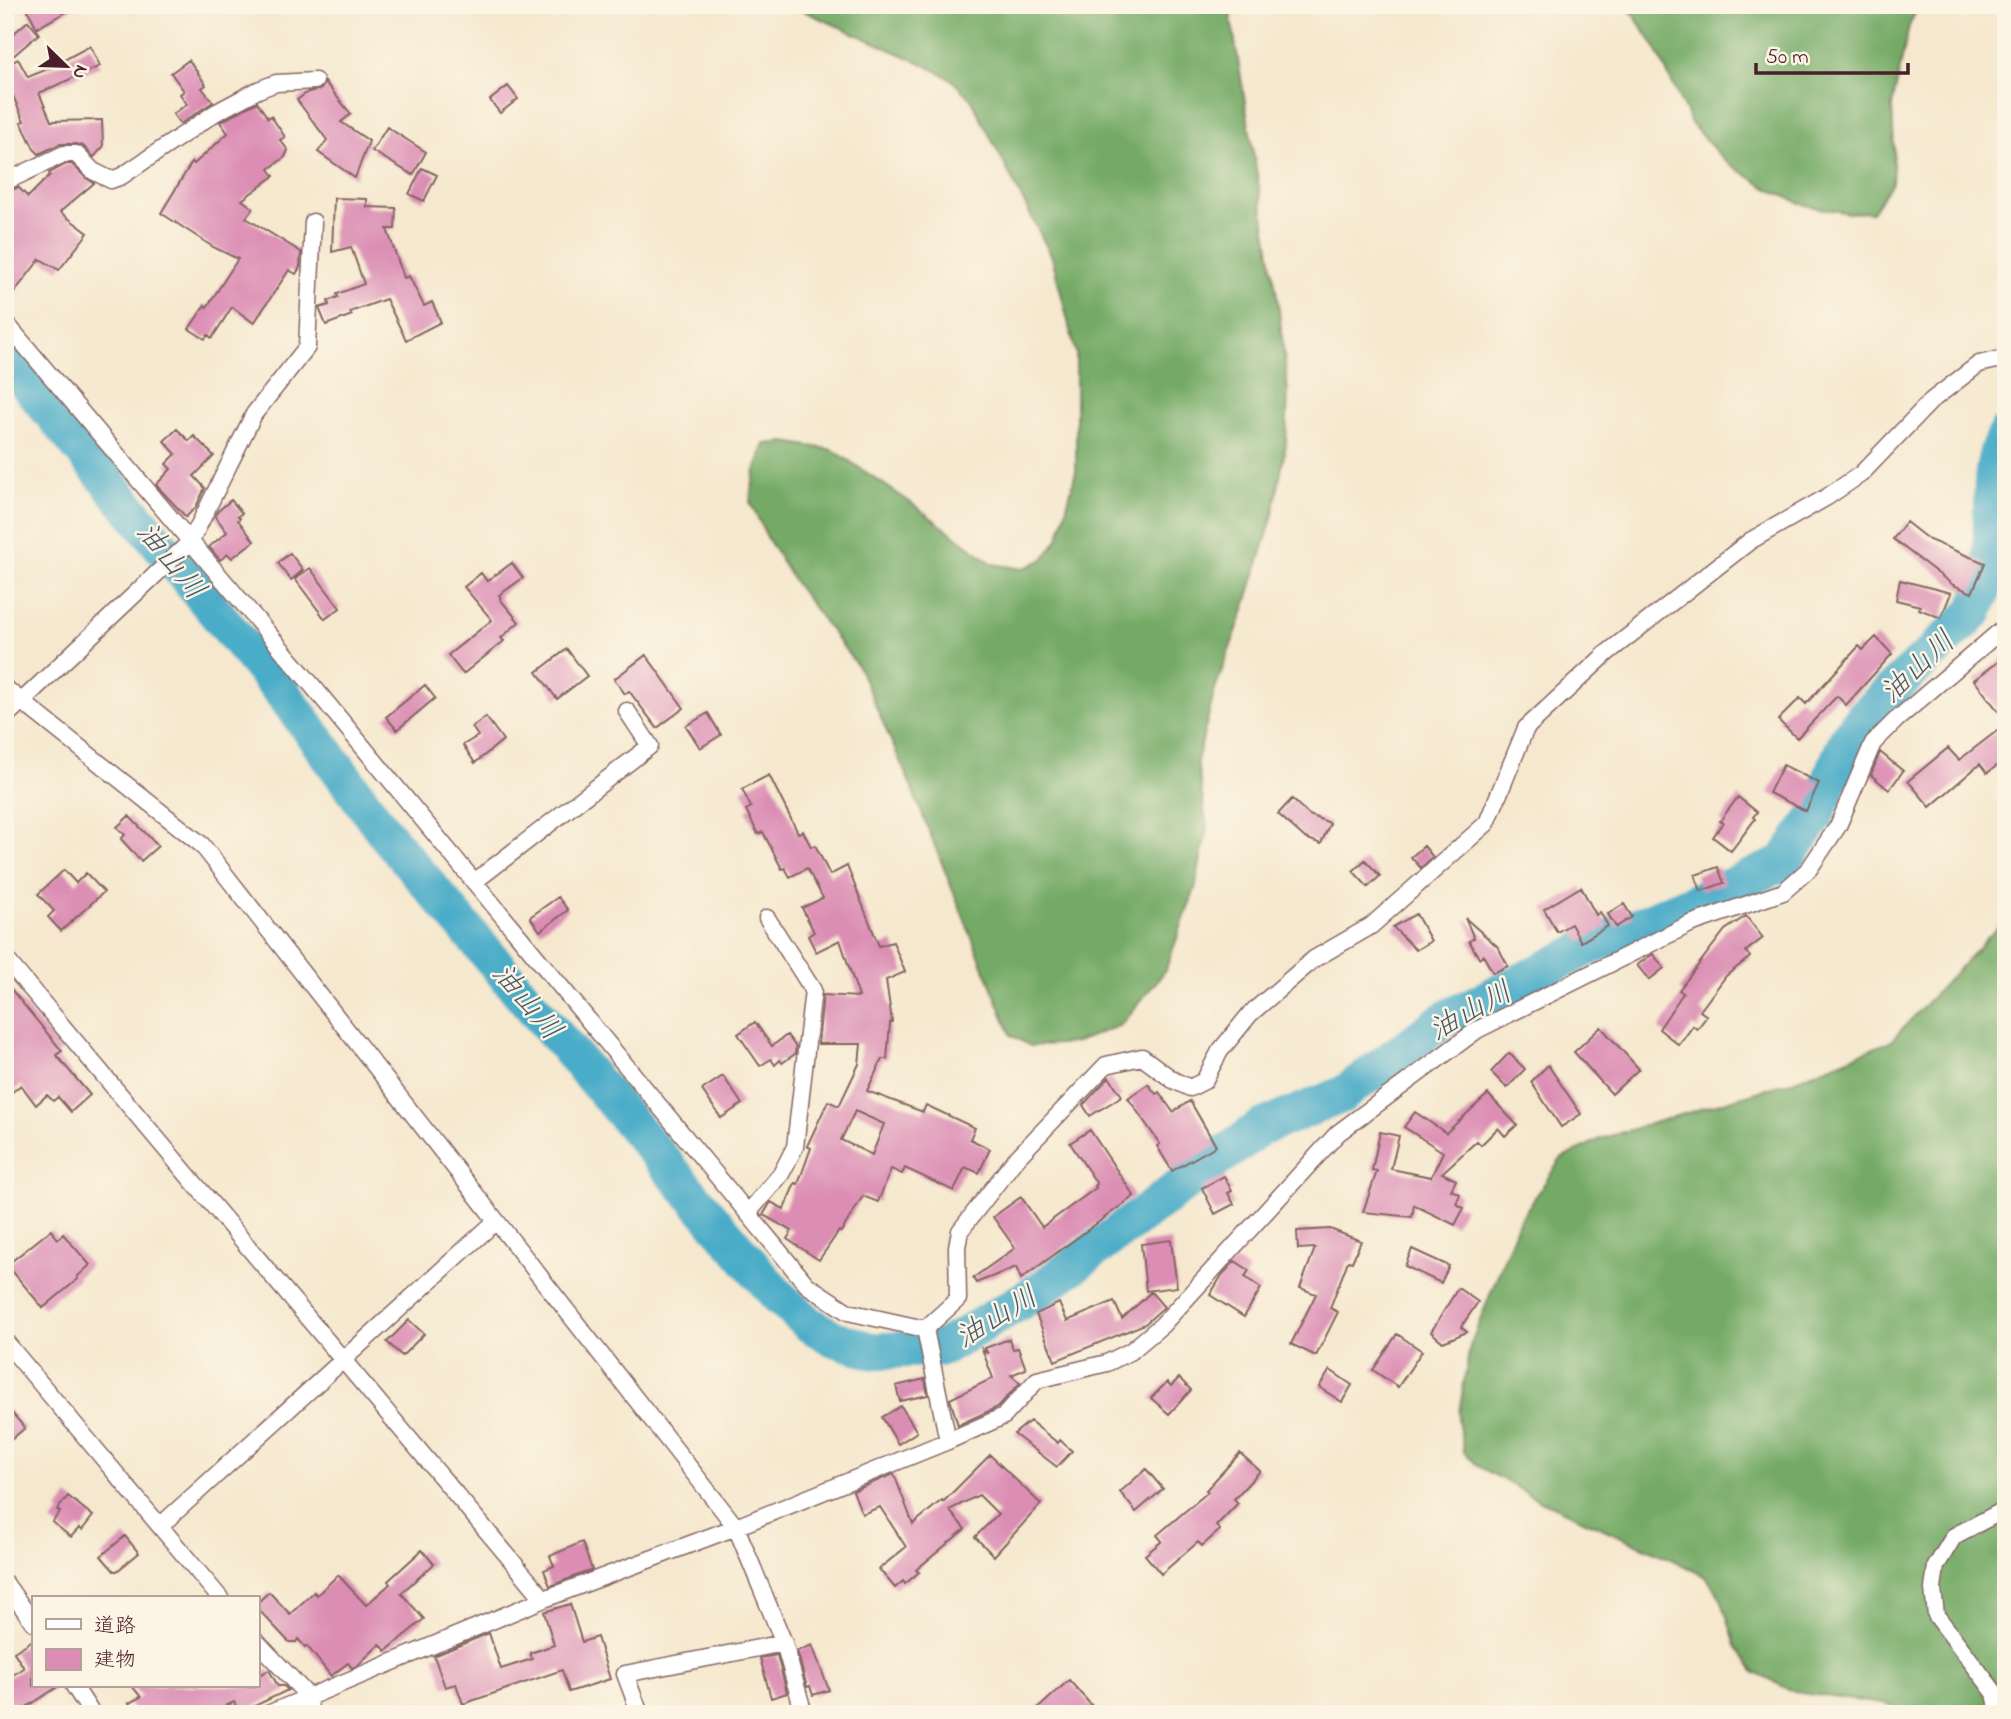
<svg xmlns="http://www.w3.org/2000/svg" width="2011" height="1719" viewBox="0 0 2011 1719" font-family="'Indie Flower','Klee One',sans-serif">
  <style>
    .forest { fill: #74aa66; stroke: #5f6448; stroke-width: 2 }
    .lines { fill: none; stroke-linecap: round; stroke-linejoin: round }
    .river { stroke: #48acc8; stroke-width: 37 }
    .building { fill: #db8db4; fill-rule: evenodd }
    .street-casing { stroke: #866564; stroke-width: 19 }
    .street { stroke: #fff; stroke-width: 16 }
    .labels { text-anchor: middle; stroke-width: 5; stroke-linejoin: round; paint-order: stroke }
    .water-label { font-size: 30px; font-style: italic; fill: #49576a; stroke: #fcf5e5 }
  </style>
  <rect width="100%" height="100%" fill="#fcf5e5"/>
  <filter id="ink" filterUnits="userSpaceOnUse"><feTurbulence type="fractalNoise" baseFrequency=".0143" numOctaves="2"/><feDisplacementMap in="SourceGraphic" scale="14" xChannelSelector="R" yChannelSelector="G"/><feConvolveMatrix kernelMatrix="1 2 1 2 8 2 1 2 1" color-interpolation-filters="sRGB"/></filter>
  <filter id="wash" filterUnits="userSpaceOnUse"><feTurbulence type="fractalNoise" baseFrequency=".00686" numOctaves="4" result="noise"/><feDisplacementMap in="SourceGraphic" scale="28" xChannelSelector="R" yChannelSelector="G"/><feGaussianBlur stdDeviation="1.57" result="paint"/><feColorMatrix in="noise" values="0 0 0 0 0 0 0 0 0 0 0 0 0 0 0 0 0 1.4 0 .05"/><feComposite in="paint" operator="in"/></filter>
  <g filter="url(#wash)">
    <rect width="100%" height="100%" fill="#f5e8ce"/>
    <path class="forest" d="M790,5H1229L1278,302L1288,391L1286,444L1273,515L1244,610L1215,689L1197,761L1207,828L1195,889L1165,971L1121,1025L1074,1043L1030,1046L1011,1035L908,779L859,668L795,583L768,539L750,502L755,470L765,444L785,442L833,450L910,502L993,564L1023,569L1044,559L1059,537L1076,471V353L1052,257L971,99L951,79L921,63Z
      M1627,5H1919L1909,26L1892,106L1894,149L1892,182L1872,212L1848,213L1804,205L1767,188L1725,161L1692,125L1656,49Z
      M2006,918V1714H1905L1891,1705L1794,1692L1755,1673L1736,1646L1721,1598L1706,1577L1673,1560L1541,1501L1478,1466L1464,1452L1458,1419L1470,1346L1519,1221L1561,1159L1600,1139L1790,1082L1891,1041Z"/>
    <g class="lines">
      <path class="river" d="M5,357L287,699L388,837L777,1295L809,1324L833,1338L872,1351L943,1348L1040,1290L1260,1128L1342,1095L1443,1020L1596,944L1782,864L1815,818L1847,739L1863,717L1975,612C1982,594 1990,575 1991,555C1993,519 1986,465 2006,433"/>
    </g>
    <g id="blocks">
      <path class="building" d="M25,5H78L37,28Z
        M28,21L39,34L5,63V41Z
        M90,46L100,66L39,93L51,121L102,120L103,147L94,157L83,146L76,144H60L39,154L34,149L21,122L24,121L5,78V66L18,59L28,77L63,63L62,61Z
        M189,60L206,85L202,88L213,102L180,124L173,114L187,104L180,94L184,91L171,73Z
        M325,82L351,114L341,122L369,141L355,178L318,152L327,140L297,100L308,92L321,89Z
        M508,86L518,99L500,113L490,100Z
        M257,102L268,118L271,116L285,137L280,140L288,150L285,157L269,169L274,176L242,200L253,208L246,218L301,252L300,267L296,274L289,270L254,323L232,307L212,338L208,335L205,339L189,329L205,305L207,307L238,259L213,247L161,213L192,162L194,164L228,133L220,122Z
        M387,127L426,152L413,175L372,151Z
        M66,164H72L86,178L94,183L60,212L88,233L59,270L40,259L13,294L5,286V194L18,187L28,197L50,175L49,173Z
        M422,168L437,175L424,201L409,194Z
        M334,198L367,199V207L396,208L395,229H387L404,278L409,276L424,306L432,302L441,322L406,340L386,299L350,312L352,315L326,325L319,308L329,305L328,301L338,297L337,294L364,284L351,247L332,252Z
        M177,429L189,441L194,436L214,456L194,476L205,488L196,507L186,517L156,485L171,469L166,464L176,454L164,441Z
        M231,500L242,513L238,516L240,518L238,520L254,541L232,558L228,554L220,560L209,547L227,532L215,516L218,511Z
        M1906,522L1929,540L1985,563L1972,593L1953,585L1893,539Z
        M290,553L303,570L291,580L278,563Z
        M512,563L523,578L499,595L501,598L500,599L519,622L501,638L504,641L463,674L448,655L492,620L464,587L481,573L487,581Z
        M310,568L340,608L325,619L295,579Z
        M1900,580L1951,593L1941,618L1919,609L1920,606L1896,600Z
        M1876,637L1892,654L1846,705L1837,696L1797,738L1778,720L1800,698L1806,704L1859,646L1863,650Z
        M567,649L587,676L557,699L537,672Z
        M646,655L684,708L657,728L629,691L625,694L614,679Z
        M2006,656V721L1974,680Z
        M425,685L435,698L397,730L386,717Z
        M708,713L721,735L700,748L686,726Z
        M486,717L503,740L475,763L463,745L478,736L472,727Z
        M2006,724V759L1987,773L1980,764L1930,807L1908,781L1948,748L1959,760Z
        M1880,752L1903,771L1889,790L1871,775Z
        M1783,765L1819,783L1806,811L1769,793Z
        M769,775L798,833L803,831L811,847L815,845L830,875L847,866L879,946L893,942L905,972L886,980L892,1022L890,1023L887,1059H882L867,1091L923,1112L926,1105L975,1128L970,1139L990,1149L979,1173L965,1167L954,1191L905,1168L902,1174L891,1169L878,1202L863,1196L841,1232L839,1231L819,1260L787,1239L792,1231L763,1215L771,1202L784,1209L795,1183L798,1184L811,1148L807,1146L828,1101L839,1106L859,1064L861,1044H818L823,995L859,997L840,940L816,952L808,936L814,932L802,908L823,898L807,868L790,877L785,868L782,869L763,832L758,834L746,810L751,807L742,789ZM855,1111L884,1124L872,1155L841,1140Z
        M1738,797L1757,812L1753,817L1755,819L1731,851L1713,837L1723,823L1720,821Z
        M1292,799L1309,815L1330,823L1321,844L1305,838L1278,814Z
        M129,816L158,846L141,861L121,839L125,835L117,827Z
        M1424,846L1433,857L1421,868L1411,857Z
        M1365,860L1380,876L1368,887L1353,871Z
        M1718,867L1724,883L1701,891L1695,875Z
        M64,870L76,883L86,873L104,892L61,931L48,917L54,911L38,894Z
        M1581,887L1596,915L1600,912L1608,926L1581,942L1571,924L1557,932L1544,909Z
        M558,897L568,910L540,931L530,917Z
        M1624,904L1632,917L1616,927L1608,914Z
        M1416,914L1431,941L1416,950L1393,927Z
        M1746,916L1763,938L1746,951L1750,957L1726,976L1700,1011L1707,1016L1697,1029L1693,1026L1679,1045L1659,1029L1683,993L1679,990L1725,930Z
        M1465,918L1498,947L1508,966L1493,973L1483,955L1479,958L1469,941L1474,938Z
        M1653,954L1664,968L1649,980L1637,965Z
        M5,982L62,1051L56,1055L90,1095L71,1112L58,1097L53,1101L47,1095L36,1105L21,1085L5,1098Z
        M755,1022L772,1046L787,1035L796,1047L795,1054L782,1063L780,1060L775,1065L771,1059L760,1066L738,1034Z
        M1601,1027L1639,1069L1612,1094L1574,1052Z
        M1509,1053L1525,1069L1507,1088L1491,1072Z
        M1548,1065L1581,1114L1561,1127L1531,1082Z
        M723,1076L742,1104L721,1118L702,1090Z
        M1109,1077L1122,1096L1090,1116L1083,1105Z
        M1148,1084L1156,1094L1159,1092L1173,1112L1190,1101L1216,1146L1172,1171L1157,1146L1160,1144L1128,1098Z
        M1488,1094L1517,1125L1505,1136L1498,1128L1481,1145L1477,1141L1442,1173L1456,1180L1451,1190L1460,1194L1456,1204L1464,1208L1455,1225L1414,1205L1412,1217L1363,1212L1377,1171L1372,1170L1380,1132L1399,1136L1391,1169L1431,1177L1443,1152L1404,1127L1415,1112L1446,1133Z
        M1090,1130L1134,1196L1021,1279L1016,1267L976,1283L973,1278L1015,1248L993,1217L1021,1197L1042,1227L1096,1188L1095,1186L1097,1184L1070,1143Z
        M1224,1176L1232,1191L1228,1193L1234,1204L1215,1214L1202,1188Z
        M1330,1229L1361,1241L1352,1262L1348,1261L1330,1308L1338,1312L1316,1356L1291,1344L1316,1294L1300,1288L1315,1248L1298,1249L1297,1231Z
        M51,1230L58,1239L63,1234L90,1265L77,1277L78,1279L43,1308L7,1265Z
        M1171,1240L1177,1287L1146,1291L1141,1244Z
        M1412,1249L1449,1266L1441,1283L1405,1266Z
        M1235,1261L1249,1270L1245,1277L1261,1288L1244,1317L1210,1295L1222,1275Z
        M1458,1288L1478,1302L1461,1327L1467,1332L1443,1342L1431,1332Z
        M1151,1292L1164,1307L1145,1324L1055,1361L1036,1314L1059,1303L1067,1321L1114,1301L1122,1319Z
        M409,1320L424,1334L402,1356L387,1342Z
        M1397,1334L1422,1351L1398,1387L1373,1370Z
        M1009,1339L1013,1349L1018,1348L1026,1369L1011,1375L1020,1383L998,1407L958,1425L950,1399L993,1378L982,1349L988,1354L985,1348Z
        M1330,1370L1352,1385L1342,1402L1319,1387Z
        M1179,1378L1191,1390L1169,1414L1151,1398L1167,1382L1171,1386Z
        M925,1379L928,1395L900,1401L896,1386Z
        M5,1405L25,1428L5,1445Z
        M901,1406L917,1432L898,1444L882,1417Z
        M1030,1421L1058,1443L1060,1440L1072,1451L1057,1467L1014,1434Z
        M1240,1453L1260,1471L1234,1499L1238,1503L1216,1526L1220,1530L1202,1546L1198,1542L1161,1574L1145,1555L1162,1541L1157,1535L1208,1492L1206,1490Z
        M990,1455L1041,1504L994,1556L975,1537L998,1514L979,1495L949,1510L965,1529L916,1570L919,1572L905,1584L903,1581L895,1588L879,1569L906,1547L880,1507L862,1514L853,1491L894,1474L913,1524L942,1500L943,1502Z
        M1146,1469L1163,1489L1136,1512L1120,1492Z
        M68,1496L93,1516L82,1530L79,1528L71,1537L52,1522L60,1512L57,1510Z
        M125,1536L139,1553L117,1571H114L101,1556Z
        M582,1542L592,1570L550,1586L544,1570L554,1566L550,1556Z
        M422,1550L434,1564L401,1593L424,1619L386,1651L380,1644L357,1666L352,1668L348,1663L331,1676L307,1646L305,1647L298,1639L296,1642H289L257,1608V1603L269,1592L290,1614L314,1592L317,1595L338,1575L366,1605L390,1584L388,1581Z
        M570,1604L582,1642L597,1637L610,1679L569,1692L562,1670L463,1704L456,1684L445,1687L434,1656L489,1633L501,1669L532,1659L530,1653L554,1645L544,1612Z
        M33,1640V1686H59L16,1714H5V1680L24,1668L14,1652Z
        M812,1645L829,1690L813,1695L810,1686L807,1687L797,1651Z
        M777,1655L787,1693L771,1698L760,1658Z
        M269,1670L278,1686H284L288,1690L240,1713L234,1702L208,1714H135L129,1703L141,1697L132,1686H257V1676Z
        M1069,1680L1099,1714H1032Z"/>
    </g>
  </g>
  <g filter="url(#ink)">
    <use href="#blocks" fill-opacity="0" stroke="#866564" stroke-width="2"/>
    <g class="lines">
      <defs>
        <path id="street" d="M5,182L64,154H76L93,171L111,180L122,176L215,113L258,90L276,83L315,81
          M5,322L311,684L807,1285L848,1312L925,1329
          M5,688L202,845L736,1527L784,1643L804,1714
          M5,717L191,541L254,414L307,347L313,222
          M474,882L650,746L627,711
          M5,958L544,1599
          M748,1213L781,1174L795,1147L813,990L767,918
          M925,1329L958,1299L957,1247L960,1231L1015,1160L1106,1065L1142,1057L1173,1080L1190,1088L1204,1081L1220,1051L1250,1014L1314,959L1371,926L1487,823L1526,728L1607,653L1750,541L1827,497L1861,474L1932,400L1979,364L2006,358
          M925,1329L948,1441
          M5,1341L220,1598
          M160,1526L496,1221
          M5,1583L33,1622
          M257,1642L308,1696L311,1714
          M74,1686L92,1714
          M268,1714L544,1599L736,1527L948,1441L1004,1416L1037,1380L1107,1363L1131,1351L1162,1325L1338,1133L1477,1030L1690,924L1783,892L1809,869L1838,826L1873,743L1896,720L2006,626
          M640,1714L625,1674L784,1643
          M1996,1714L1998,1708L1995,1693L1936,1615L1933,1589L1936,1566L1954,1536L2006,1509"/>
      </defs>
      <use href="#street" class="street-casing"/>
      <use href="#street" class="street"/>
    </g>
  </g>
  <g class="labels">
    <g class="water-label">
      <text transform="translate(172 560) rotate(51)" y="10">油山川</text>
      <text transform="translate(1917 666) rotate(-43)" y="10">油山川</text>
      <text transform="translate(528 1001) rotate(50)" y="10">油山川</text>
      <text transform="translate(1470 1010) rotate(-29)" y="10">油山川</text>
      <text transform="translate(996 1316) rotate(-31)" y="10">油山川</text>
    </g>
  </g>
  <rect width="2011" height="1719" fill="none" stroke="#fcf5e5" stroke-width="28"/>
  <rect x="32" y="1596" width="228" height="91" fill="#fcf5e5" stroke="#b59f9b" stroke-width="2"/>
  <rect x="46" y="1619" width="35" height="10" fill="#ffffff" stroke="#b59f9b" stroke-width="2"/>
  <text x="94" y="1632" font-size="21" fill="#4a1f2b">道路</text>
  <rect x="46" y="1649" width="35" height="21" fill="#db8db4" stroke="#b59f9b" stroke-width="2"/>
  <text x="94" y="1666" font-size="21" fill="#4a1f2b">建物</text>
  <g transform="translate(66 66) rotate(113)" stroke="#fcf5e5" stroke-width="5" paint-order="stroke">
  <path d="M0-5L12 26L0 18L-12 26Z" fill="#4a1f2b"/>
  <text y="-10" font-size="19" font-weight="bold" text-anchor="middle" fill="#4a1f2b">N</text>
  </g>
  <path d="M1756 63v10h152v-10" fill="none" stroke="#4a1f2b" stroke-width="3.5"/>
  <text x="1766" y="63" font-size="21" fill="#4a1f2b" stroke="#fcf5e5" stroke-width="5" paint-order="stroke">50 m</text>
</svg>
